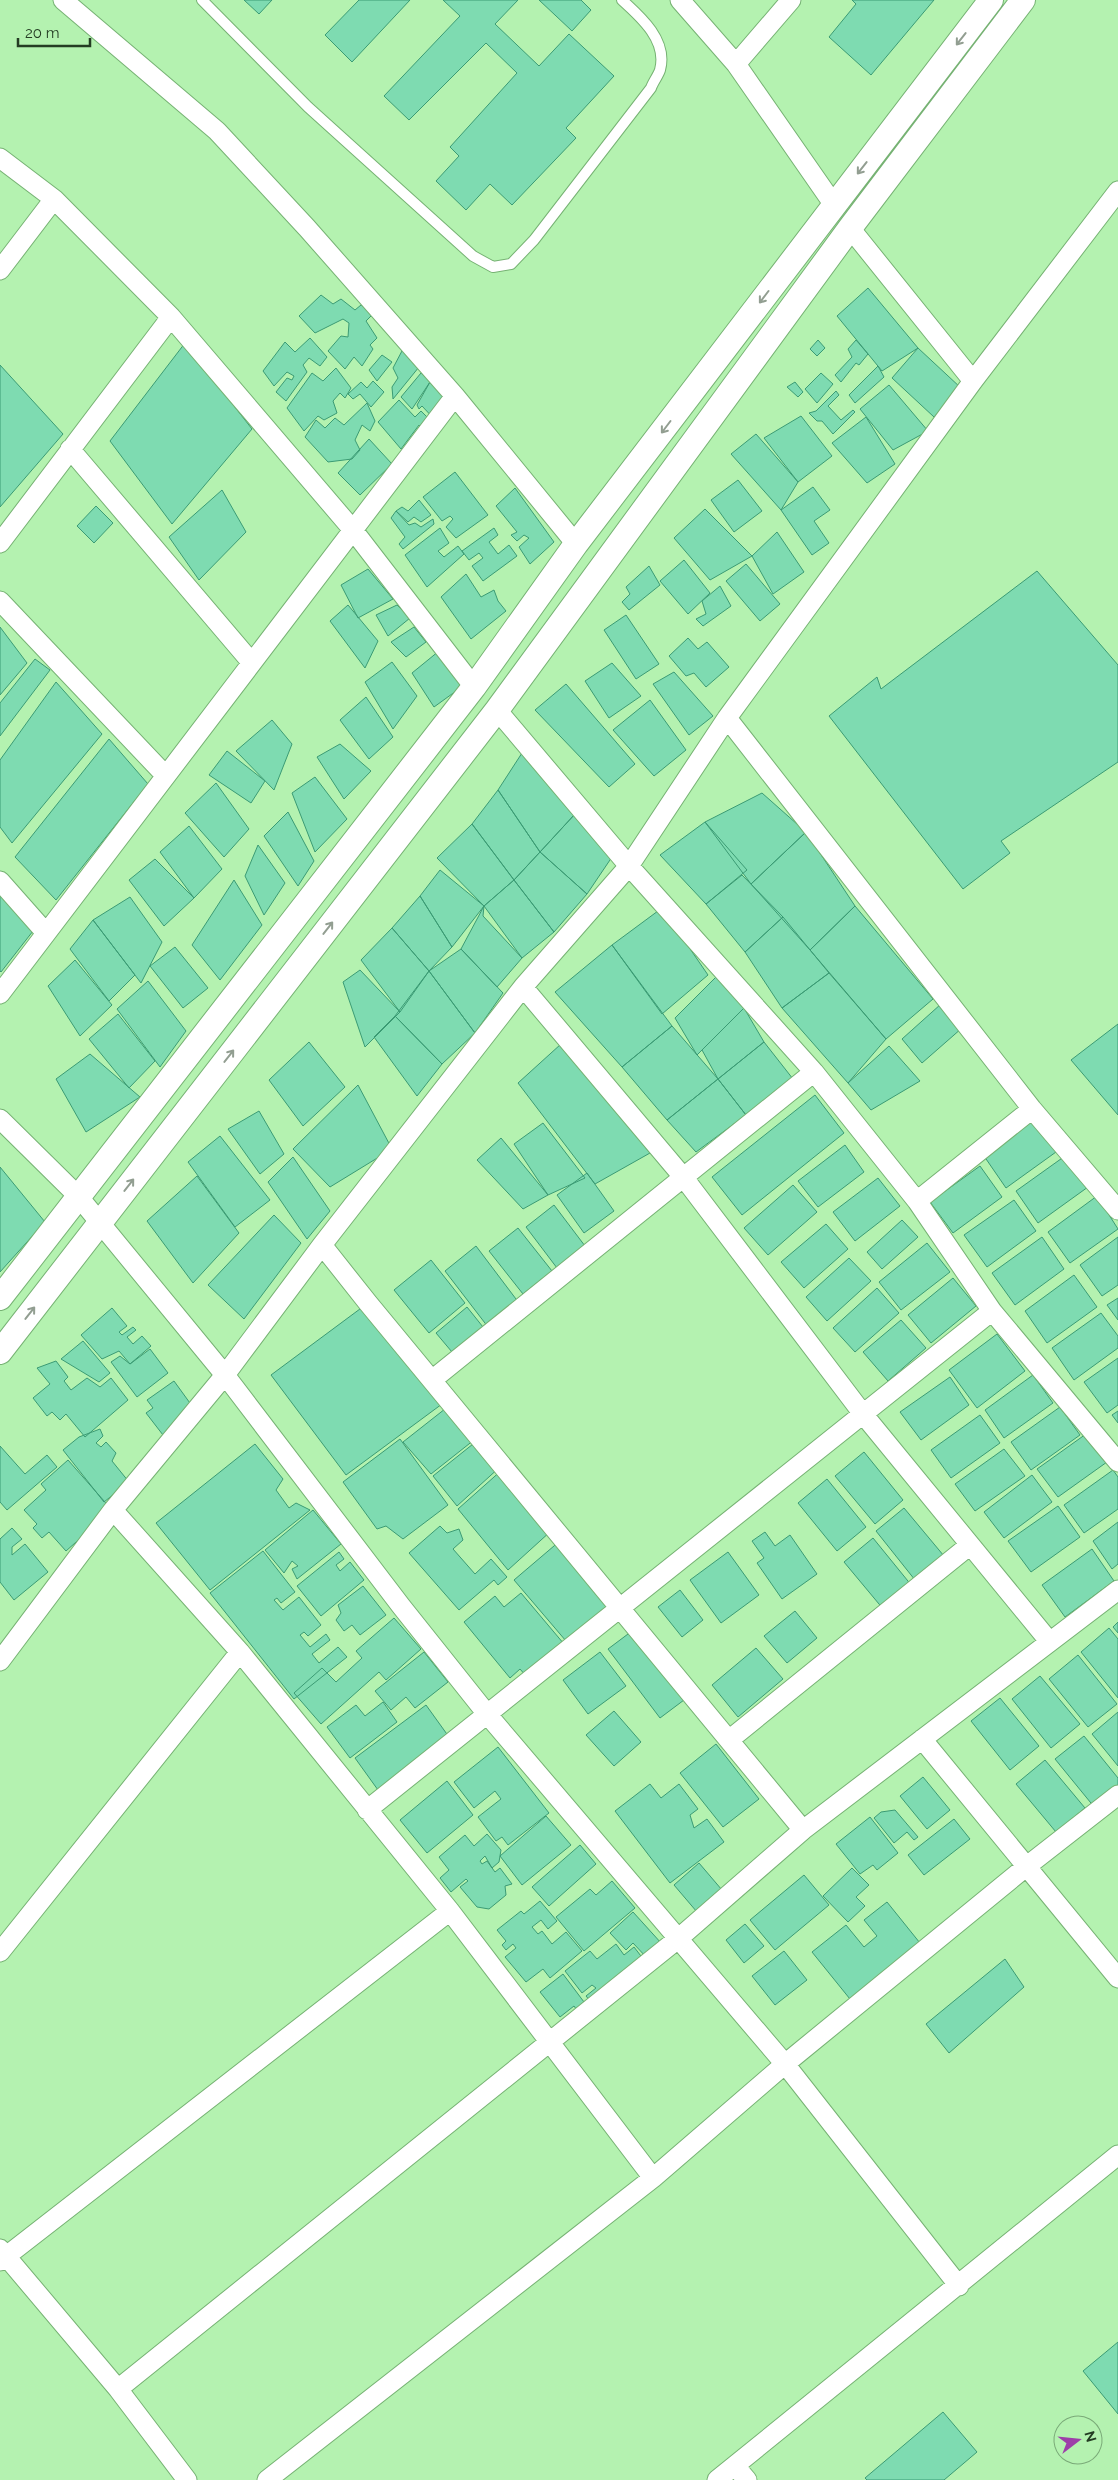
<svg xmlns="http://www.w3.org/2000/svg" width="1118" height="2480" viewBox="0 0 1118 2480" font-family="Raleway,sans-serif">
  <style>
    .building { fill: #7edbb1; stroke: #3b9b74 }
    .lines { fill: none; stroke-linecap: round; stroke-linejoin: round }
    .service-casing { stroke: #76b273; stroke-width: 12 }
    .minor-casing { stroke: #76b273; stroke-width: 21 }
    .tertiary-casing { stroke: #76b273; stroke-width: 26 }
    .service { stroke: #fff; stroke-width: 10 }
    .minor { stroke: #fff; stroke-width: 19 }
    .tertiary { stroke: #fff; stroke-width: 24 }
    .oneway { stroke: #929e91 }
  </style>
  <rect width="100%" height="100%" fill="#b4f2b0"/>
  <path class="building" d="M244,0H272L259,14Z
    M359,0H410L352,62L325,35Z
    M443,0H518L495,24L539,66L569,34L614,76L566,128L576,138L512,205L490,184L466,210L436,181L459,156L450,147L517,73L486,43L409,120L384,96L460,16Z
    M539,0H581L591,10L572,31Z
    M852,0H934L871,75L829,37L856,4Z
    M868,288L918,348L882,371L837,316Z
    M321,295L333,304L341,299L355,310L361,305L374,313L366,321L377,338L370,345L373,349L362,366L354,357L345,369L328,351L341,336L348,337L349,323L343,319L315,333L299,316Z
    M310,338L327,357L320,366L309,358L303,365L307,372L286,401L276,392L287,378L292,380L294,376L287,372L274,386L263,371L285,342L295,352Z
    M818,340L825,348L817,356L810,349Z
    M856,340L868,354L859,365L856,363L841,382L835,375L852,357L848,349Z
    M185,343L252,429L172,524L110,441Z
    M918,348L961,388L934,417L892,378Z
    M403,349L419,367L393,399L392,387L398,378L393,368Z
    M382,355L392,362L377,381L369,370Z
    M0,365L63,434L0,507Z
    M878,366L884,377L855,403L849,395Z
    M336,368L351,388L345,398L340,393L333,401L337,413L324,420L318,416L304,431L287,408L312,373L323,381Z
    M421,373L430,382L412,409L401,397Z
    M821,373L833,384L817,403L805,389Z
    M373,381L384,392L371,407L360,394L353,399L348,394L361,382L367,388Z
    M430,382L448,401L436,421L422,406L419,409L417,405Z
    M795,382L803,392L798,397L787,387Z
    M889,385L928,431L893,450L860,409Z
    M836,391L839,395L828,406L841,420L853,410L855,412L833,434L822,421H817L809,413L816,411Z
    M399,400L415,417L421,411L431,421L424,430L419,425L401,449L378,422Z
    M367,403L375,421L370,431L362,425L355,440L360,450L352,459L328,462L305,437L316,420L325,428L335,418L344,425Z
    M801,416L832,456L798,482L764,438Z
    M866,417L895,464L867,483L832,443Z
    M756,434L798,482L781,510L731,454Z
    M369,439L392,464L360,495L338,473Z
    M455,472L488,515L456,538L446,527L453,519L450,516L442,521L423,497Z
    M738,480L762,511L734,532L711,500Z
    M813,487L830,510L814,521L829,543L812,555L781,510Z
    M515,488L554,542L530,564L519,547L529,538L524,535L517,541L511,535L517,532L496,506Z
    M222,490L246,532L199,580L169,537Z
    M419,500L431,515L421,522L414,517L408,522L396,511L402,507L408,511Z
    M96,506L113,523L94,543L77,526Z
    M705,509L752,556L710,580L674,538Z
    M396,511L409,525L415,523L421,527L433,519L434,524L403,549L399,544L405,537L391,518Z
    M440,528L449,543L438,551L444,557L458,546L464,554L427,587L405,555Z
    M494,528L498,535L489,542L498,554L509,545L517,556L483,581L472,566L483,558L479,553L469,560L462,551Z
    M777,532L804,572L773,594L752,556Z
    M684,560L710,593L688,614L660,581Z
    M746,564L780,604L760,621L726,581Z
    M649,566L660,585L629,610L622,602L630,594L626,587Z
    M368,569L393,599L358,618L341,585Z
    M1037,571L1118,665V762L1001,841L1010,853L963,889L829,716L877,677L881,689Z
    M466,574L481,597L494,590L498,601L506,611L471,639L441,597Z
    M720,586L731,606L703,626L696,619L706,614L702,601Z
    M348,605L378,641L365,668L330,621Z
    M397,605L410,618L388,636L376,615Z
    M626,615L659,664L636,679L604,630Z
    M0,627L27,663L0,695Z
    M414,627L426,642L406,657L391,642Z
    M688,638L698,649L707,642L729,667L706,687L694,673L686,676L669,656Z
    M439,651L463,686L434,707L412,673Z
    M35,659L50,670L0,736V703Z
    M392,662L417,696L393,729L365,682Z
    M612,663L641,696L609,718L585,681Z
    M674,672L713,716L689,735L653,684Z
    M56,682L102,734L12,843L0,827V760Z
    M566,684L635,764L609,787L535,710Z
    M366,697L393,737L369,759L340,720Z
    M650,700L686,750L654,776L613,730Z
    M272,720L292,744L274,790L236,751Z
    M109,739L148,784L56,900L15,857Z
    M340,744L371,771L344,799L317,757Z
    M227,751L265,781L251,803L209,775Z
    M522,753L575,814L540,852L498,790Z
    M315,777L347,819L315,852L292,793Z
    M216,783L249,829L224,857L185,813Z
    M498,790L540,852L514,880L472,824Z
    M762,793L806,832L751,884L705,822Z
    M288,812L314,861L298,886L264,836Z
    M575,814L614,854L587,894L540,852Z
    M705,822L747,870L706,904L660,855Z
    M472,824L514,880L484,906L437,858Z
    M189,826L222,869L194,898L160,852Z
    M806,832L855,906L810,950L751,884Z
    M258,845L285,883L264,915L245,876Z
    M540,852L587,894L554,932L514,880Z
    M155,859L194,898L164,926L129,880Z
    M440,870L484,906L452,947L420,896Z
    M742,875L783,917L745,952L706,904Z
    M234,880L262,925L220,980L192,945Z
    M514,880L554,932L522,958L484,906Z
    M0,894L33,931L1,972L0,971Z
    M420,896L452,947L429,971L392,928Z
    M130,897L162,942L141,983L93,920Z
    M484,906L483,916L522,958L497,987L461,949Z
    M855,906L933,999L886,1039L810,950Z
    M662,908L708,975L662,1014L612,945Z
    M783,917L829,973L782,1008L745,952Z
    M93,920L135,975L109,1001L70,949Z
    M392,928L429,971L400,1012L361,960Z
    M612,945L672,1026L622,1067L555,992Z
    M175,947L208,988L183,1008L150,966Z
    M461,949L503,993L475,1033L429,971Z
    M75,960L112,1005L80,1036L48,986Z
    M360,970L400,1012L365,1047L343,982Z
    M429,971L475,1033L442,1064L395,1016Z
    M829,973L886,1039L848,1083L782,1008Z
    M718,975L744,1008L697,1055L675,1018Z
    M148,981L186,1031L160,1067L117,1009Z
    M941,1004L962,1028L922,1063L902,1039Z
    M744,1008L764,1042L718,1079L702,1050Z
    M118,1014L155,1061L129,1088L89,1039Z
    M395,1016L442,1064L417,1096L374,1037Z
    M1118,1024V1115L1071,1060Z
    M672,1026L718,1079L667,1120L622,1067Z
    M309,1042L345,1087L303,1126L269,1080Z
    M764,1042L793,1079L746,1115L718,1079Z
    M561,1044L650,1153L595,1184L518,1083Z
    M889,1046L920,1081L871,1110L848,1083Z
    M90,1054L140,1097L86,1132L56,1079Z
    M718,1079L746,1115L696,1152L667,1120Z
    M358,1085L392,1149L330,1187L293,1149Z
    M815,1095L844,1133L742,1215L712,1177Z
    M259,1111L284,1154L260,1174L228,1129Z
    M1033,1121L1056,1152L1006,1188L984,1156Z
    M543,1123L585,1178L548,1195L514,1144Z
    M220,1136L270,1200L235,1227L188,1162Z
    M501,1138L548,1195L523,1209L477,1160Z
    M845,1145L864,1172L818,1207L798,1181Z
    M1065,1156L1088,1187L1038,1223L1016,1191Z
    M293,1157L330,1211L307,1239L268,1182Z
    M980,1166L1002,1197L953,1233L930,1202Z
    M0,1167L45,1222L0,1272Z
    M587,1173L614,1211L584,1233L557,1195Z
    M197,1176L239,1233L193,1283L147,1221Z
    M878,1178L900,1206L855,1241L833,1212Z
    M793,1185L817,1212L768,1255L744,1228Z
    M1097,1196L1118,1229L1070,1263L1048,1232Z
    M1014,1200L1036,1231L987,1267L964,1235Z
    M554,1205L585,1246L557,1268L526,1227Z
    M274,1215L301,1243L244,1319L208,1285Z
    M902,1220L918,1237L882,1269L867,1252Z
    M826,1224L848,1249L804,1288L781,1262Z
    M518,1228L552,1271L523,1294L489,1251Z
    M1042,1237L1064,1269L1015,1305L992,1273Z
    M1118,1237V1285L1102,1296L1080,1265Z
    M927,1243L950,1272L901,1310L879,1282Z
    M476,1246L519,1303L488,1327L445,1271Z
    M849,1258L871,1281L827,1321L806,1297Z
    M431,1260L465,1303L429,1333L394,1290Z
    M1074,1275L1097,1307L1047,1343L1025,1311Z
    M953,1278L976,1306L931,1343L908,1315Z
    M877,1288L899,1313L855,1352L833,1328Z
    M1118,1298V1320L1107,1305Z
    M368,1303L442,1404L346,1475L271,1375Z
    M467,1307L483,1327L452,1352L436,1333Z
    M112,1308L127,1326L119,1332L122,1335L133,1327L136,1330L127,1337L133,1344L142,1336L151,1346L130,1364L119,1351L102,1359L81,1335Z
    M1101,1313L1118,1336V1348L1074,1380L1052,1348Z
    M901,1320L926,1348L888,1381L863,1352Z
    M997,1334L1025,1371L977,1408L949,1370Z
    M83,1341L110,1373L99,1382L61,1359Z
    M150,1349L168,1373L137,1397L111,1362L120,1356L130,1364Z
    M1118,1358V1405L1107,1413L1084,1382Z
    M56,1361L68,1377L64,1381L71,1390L87,1378L100,1387L111,1378L128,1400L85,1437L66,1414L60,1420L52,1412L47,1416L33,1398L50,1384L37,1368Z
    M1033,1375L1053,1403L1004,1438L985,1410Z
    M950,1377L969,1405L921,1440L900,1412Z
    M174,1381L195,1410L163,1435L146,1413L153,1408L147,1400Z
    M450,1405L479,1436L431,1474L403,1442Z
    M1060,1407L1080,1435L1031,1470L1011,1442Z
    M1118,1411V1423L1112,1415Z
    M980,1415L1000,1443L951,1478L931,1450Z
    M100,1429L103,1436L96,1443L101,1447L106,1442L116,1453L112,1461L129,1482L104,1502L63,1450L79,1437Z
    M1086,1434L1107,1462L1058,1497L1037,1469Z
    M400,1439L448,1505L403,1539L386,1526L377,1529L343,1482Z
    M478,1440L501,1466L457,1506L433,1476Z
    M255,1444L283,1479L276,1490L289,1508L296,1503L310,1510L210,1590L156,1523Z
    M0,1446L25,1474L47,1455L57,1467L7,1510L0,1502Z
    M1004,1449L1025,1476L975,1511L955,1484Z
    M864,1452L903,1500L875,1524L835,1476Z
    M68,1460L112,1510L66,1551L49,1532L42,1538L33,1528L37,1524L24,1510L46,1490L41,1484Z
    M503,1469L551,1531L508,1570L458,1509Z
    M1113,1470L1118,1477V1509L1084,1533L1064,1505Z
    M1032,1475L1052,1502L1004,1538L984,1512Z
    M827,1479L866,1527L837,1551L798,1503Z
    M1058,1506L1080,1537L1031,1572L1008,1541Z
    M904,1508L944,1556L915,1580L876,1531Z
    M313,1510L341,1544L297,1579L292,1569L298,1566L292,1561L284,1573L265,1550Z
    M1118,1522V1564L1112,1569L1093,1541Z
    M440,1526L447,1533L459,1529L463,1540L453,1549L475,1574L491,1559L507,1577L498,1585L494,1580L459,1610L409,1553Z
    M12,1528L22,1539L12,1547V1555L25,1544L48,1572L14,1600L0,1582V1539Z
    M765,1532L775,1546L790,1535L817,1574L782,1599L757,1563L764,1558L752,1541Z
    M873,1538L912,1586L884,1610L844,1562Z
    M561,1540L618,1607L566,1641L514,1580Z
    M1092,1549L1114,1581L1065,1617L1042,1585Z
    M263,1551L295,1592L281,1603L277,1598L274,1600L283,1610L299,1597L321,1625L308,1636L304,1632L300,1635L310,1647L326,1634L330,1640L312,1654L319,1663L338,1647L347,1657L294,1699L210,1593Z
    M339,1552L344,1559L336,1565L340,1571L350,1562L364,1580L321,1616L297,1586Z
    M728,1552L759,1595L721,1623L690,1580Z
    M363,1586L386,1615L360,1635L352,1625L344,1631L336,1620L341,1613L338,1605Z
    M680,1590L703,1620L682,1637L658,1607Z
    M521,1593L564,1644L526,1676L520,1669L510,1678L464,1622L495,1596L504,1607Z
    M795,1611L817,1638L787,1663L764,1636Z
    M394,1618L421,1649L386,1680L379,1672L321,1724L294,1693L322,1668L336,1682L362,1658L356,1651Z
    M1118,1622V1633L1113,1627Z
    M1109,1628L1118,1639V1698L1081,1652Z
    M632,1631L684,1700L660,1718L608,1649Z
    M756,1648L783,1679L738,1717L712,1685Z
    M424,1652L448,1682L415,1708L406,1697L391,1710L375,1691Z
    M600,1652L626,1686L588,1714L563,1680Z
    M1078,1655L1117,1704L1088,1727L1049,1679Z
    M1040,1676L1080,1724L1051,1748L1012,1699Z
    M1000,1698L1039,1746L1010,1770L971,1721Z
    M383,1702L397,1722L350,1758L327,1727L356,1705L365,1716Z
    M426,1705L449,1737L378,1790L355,1758Z
    M614,1711L641,1742L614,1766L586,1735Z
    M1118,1712V1766L1092,1734Z
    M1084,1736L1118,1778V1788L1095,1808L1055,1759Z
    M716,1744L759,1799L723,1827L680,1773Z
    M498,1747L549,1813L508,1845L502,1837L496,1841L478,1817L501,1799L495,1791L474,1808L454,1782Z
    M1045,1760L1085,1808L1056,1832L1016,1784Z
    M923,1777L950,1810L927,1829L900,1796Z
    M447,1781L473,1815L427,1853L400,1820Z
    M650,1784L661,1798L679,1784L698,1809L690,1815L694,1828L707,1819L724,1842L670,1883L615,1811Z
    M895,1810L918,1837L914,1840L907,1832L894,1843L874,1818L881,1812Z
    M546,1816L571,1845L522,1885L500,1856Z
    M870,1817L898,1853L877,1870L873,1865L860,1874L836,1844Z
    M954,1819L970,1839L924,1875L908,1855Z
    M487,1834L501,1850L499,1862L492,1868L485,1856L480,1861L482,1864L487,1861L495,1872L500,1868L512,1884L505,1886L506,1895L489,1909L477,1907L460,1887L468,1881L466,1879L451,1892L440,1878L449,1870L439,1857L465,1835L474,1846Z
    M580,1845L596,1864L549,1906L532,1887Z
    M699,1863L722,1890L697,1912L674,1885Z
    M852,1868L869,1885L856,1897L865,1906L848,1922L823,1896Z
    M804,1875L829,1905L775,1950L750,1920Z
    M612,1881L635,1908L584,1951L556,1917L590,1889L596,1895Z
    M540,1901L557,1921L548,1929L541,1920L532,1927L538,1934L542,1931L552,1944L566,1932L582,1951L550,1978L543,1969L526,1982L505,1957L516,1948L513,1944L506,1950L502,1945L506,1941L497,1930L521,1911L524,1914Z
    M887,1902L924,1948L854,2004L812,1952L846,1925L864,1947L877,1936L864,1920Z
    M633,1912L662,1944L647,1958L633,1943L626,1950L610,1933Z
    M745,1924L764,1946L744,1963L726,1940Z
    M616,1944L624,1955L634,1947L644,1960L591,2002L586,1996L596,1988L592,1985L582,1993L565,1971L590,1951L597,1959Z
    M784,1951L807,1980L775,2005L752,1976Z
    M1005,1959L1024,1987L949,2053L926,2024Z
    M563,1974L587,2006L581,2016L574,2006L560,2017L540,1992Z
    M1118,2342V2414L1083,2371Z
    M943,2412L977,2452L944,2480H867L865,2478Z"/>
  <g class="lines">
    <defs>
      <path id="service" d="M202,0L308,107L473,256L493,267L511,264L534,240L651,88C653,82 658,76 660,70C668,41 641,17 622,0"/>
      <path id="minor" d="M63,0L217,131L307,228L455,396L576,544
        M680,0L736,64L834,205
        M736,64L791,0
        M0,158L54,199L171,317L353,530L474,687
        M850,228L973,381
        M0,270L54,199
        M70,449L252,663
        M0,543L171,317
        M0,601L166,776
        M497,710L629,866L814,1072L917,1201L992,1311L1118,1462
        M727,718L1032,1109L1118,1210
        M0,881L46,933
        M523,987L684,1178L863,1414L1049,1641
        M0,994L455,396
        M0,1119L78,1196L225,1375L401,1606L487,1714L785,2064L959,2286
        M917,1201L1032,1109
        M322,1245L368,1303L803,1830
        M432,1380L814,1072
        M113,1510L240,1652L450,1911L653,2178
        M0,1661L113,1510L225,1375L322,1245L523,987L629,866L727,718L973,381L1118,191
        M922,1739L1118,1978
        M729,1740L970,1545
        M367,1810L992,1311
        M0,1952L240,1652
        M0,2249L118,2389L187,2480
        M0,2261L450,1911
        M118,2389L679,1938L803,1830L1118,1590
        M735,2466L747,2480
        M267,2480L653,2178L785,2064L1027,1866L1118,1795
        M717,2480L1118,2155"/>
      <path id="tertiary" d="M0,1298L474,687L576,544L991,0
        M0,1352L497,710L850,228L1023,0"/>
    </defs>
    <use href="#service" class="service-casing"/>
    <use href="#minor" class="minor-casing"/>
    <use href="#tertiary" class="tertiary-casing"/>
    <use href="#service" class="service"/>
    <use href="#minor" class="minor"/>
    <use href="#tertiary" class="tertiary"/>
  </g>
  <defs><path id="oneway-shaft" d="M-6 0H5M1.5-3L5.5 0L1.5 3" fill="none" stroke-width="1.6" stroke-linecap="round" stroke-linejoin="round" transform="scale(1.25)"/></defs>
  <g class="oneway">
    <use href="#oneway-shaft" transform="translate(961 39) rotate(128)"/>
    <use href="#oneway-shaft" transform="translate(862 168) rotate(128)"/>
    <use href="#oneway-shaft" transform="translate(764 297) rotate(127)"/>
    <use href="#oneway-shaft" transform="translate(666 427) rotate(127)"/>
    <use href="#oneway-shaft" transform="translate(328 928) rotate(-52)"/>
    <use href="#oneway-shaft" transform="translate(229 1056) rotate(-52)"/>
    <use href="#oneway-shaft" transform="translate(129 1185) rotate(-52)"/>
    <use href="#oneway-shaft" transform="translate(30 1313) rotate(-52)"/>
  </g>
  <g transform="translate(1078 2440) rotate(74)"><circle r="24" fill="#b4f2b0" stroke="#7aaa78"/>
  <path d="M0-4L9 19L0 12L-9 19Z" fill="#9d3fa9"/>
  <text y="-8" font-size="14" font-weight="bold" text-anchor="middle" fill="#243d23">N</text>
  </g>
  <path d="M18 38v8h72v-8" fill="none" stroke="#243d23" stroke-width="2.5"/>
  <text x="25" y="38" font-size="15" fill="#243d23" stroke="#b4f2b0" stroke-width="4" paint-order="stroke">20 m</text>
</svg>
